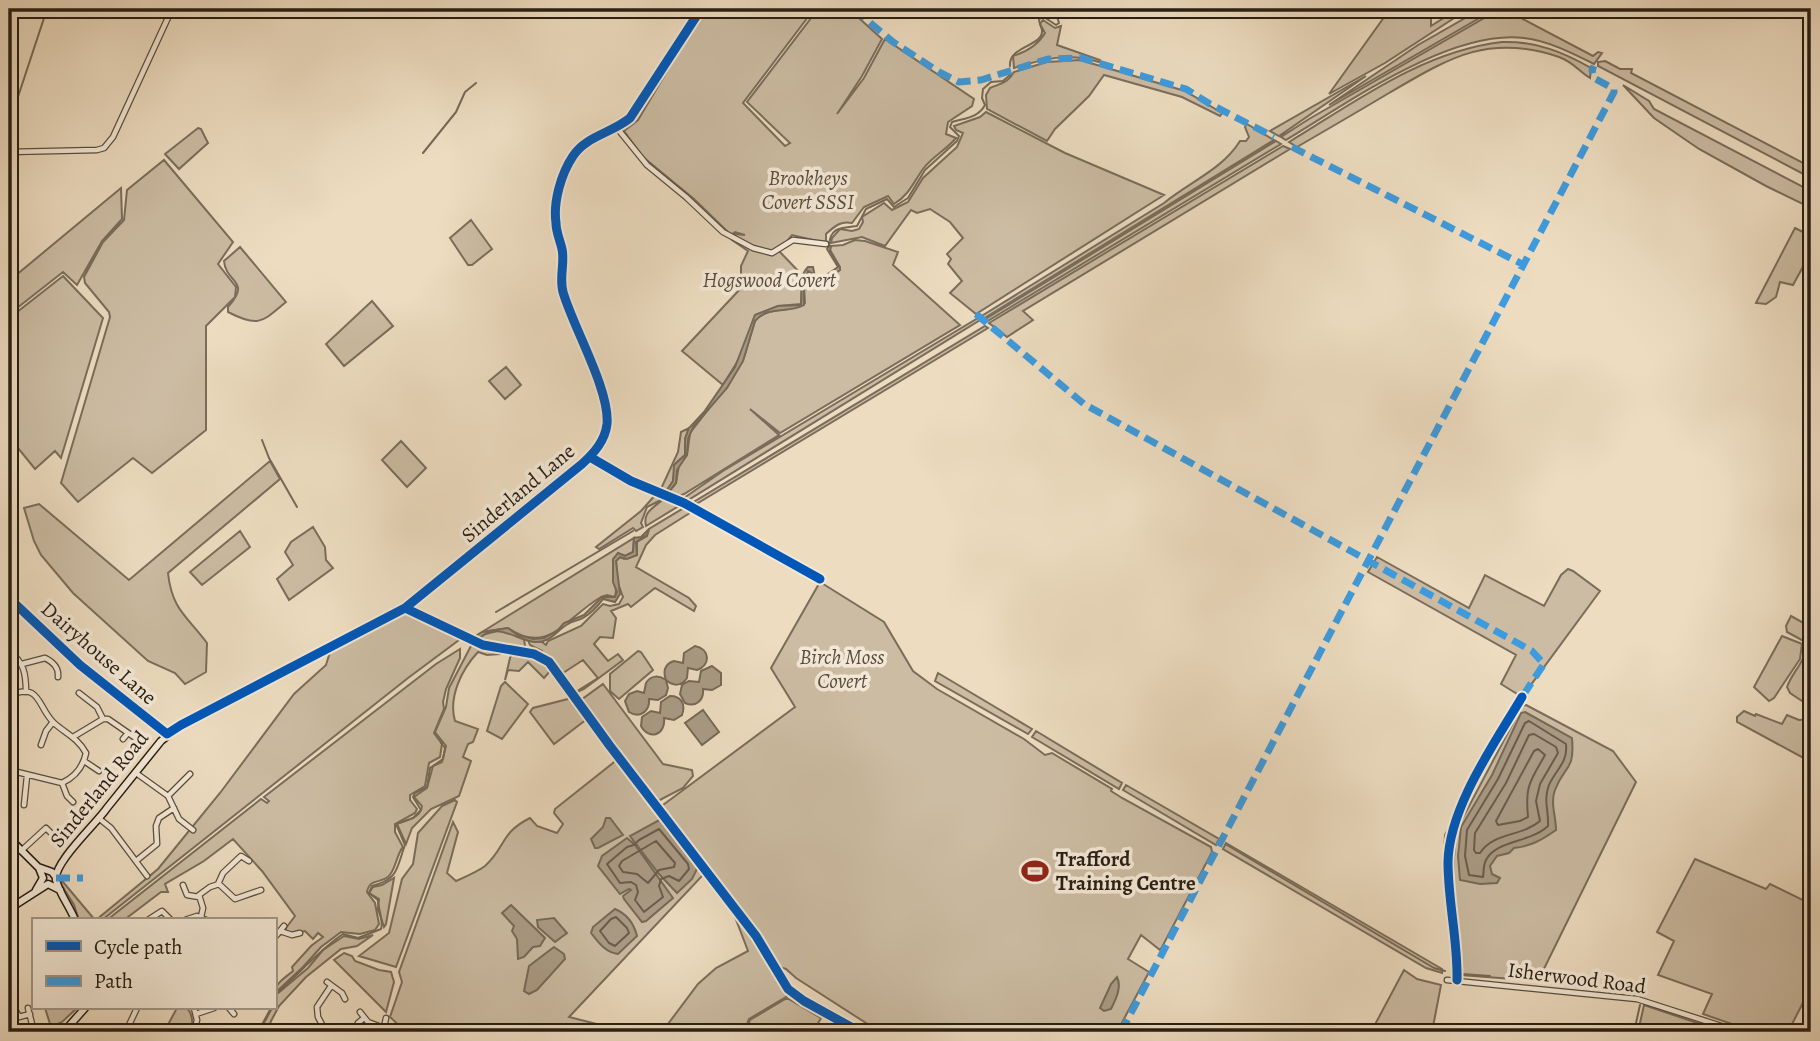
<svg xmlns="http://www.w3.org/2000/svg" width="1820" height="1041" viewBox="0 0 1820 1041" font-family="Alegreya,serif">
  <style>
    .green { fill: #ccbca3; stroke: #7a6d5b; stroke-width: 2 }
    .water { fill: #aa9b85; stroke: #766957; stroke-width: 2 }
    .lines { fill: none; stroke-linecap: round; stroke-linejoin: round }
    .shore { stroke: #695c4c; stroke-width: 2 }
    .stream { stroke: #766957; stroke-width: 2 }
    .street-casing { stroke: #594e3e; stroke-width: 7 }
    .secondary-casing { stroke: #281e13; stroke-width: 9 }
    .street { stroke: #f3e8d6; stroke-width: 4.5 }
    .secondary { stroke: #f3e8d6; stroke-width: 6 }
    .quiet { stroke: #3d9bde; stroke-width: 7; stroke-dasharray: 14 7; stroke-linecap: butt }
    .cycleway-casing { stroke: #f3e8d6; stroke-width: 13 }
    .cycleway { stroke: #0057b8; stroke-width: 9 }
    .labels { text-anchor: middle; stroke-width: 7; stroke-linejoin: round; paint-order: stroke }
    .park-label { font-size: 21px; font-style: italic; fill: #594d3e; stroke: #f3e8d6 }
    .street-label { font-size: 21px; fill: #281e13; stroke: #f3e8d6 }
    .poi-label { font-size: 21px; font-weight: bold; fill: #281e13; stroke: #f3e8d6; text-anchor: start }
  </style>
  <rect width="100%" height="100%" fill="#eddcc0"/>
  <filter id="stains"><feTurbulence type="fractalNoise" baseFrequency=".00286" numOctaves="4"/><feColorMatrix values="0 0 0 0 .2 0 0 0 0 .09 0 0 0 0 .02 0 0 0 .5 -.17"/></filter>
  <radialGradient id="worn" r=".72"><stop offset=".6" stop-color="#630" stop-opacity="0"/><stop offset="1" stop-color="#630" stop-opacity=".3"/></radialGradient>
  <path class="green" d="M708,9H814L743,103L785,146L790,143L747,102L818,9H849L882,39L862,76L837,114L864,78L885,39L974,99L972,106L948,122L946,134L956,138C946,150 932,157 923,169C913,183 909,195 894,204L888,196L864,207L852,223C840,221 835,226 826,234V243L792,235L779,251L802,275L801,304L778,306L755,315L742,354L723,385L682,351L741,288V266L748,251L732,240L735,234L745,235L735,232L731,235L694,199L643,157L624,131L638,120L682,46Z
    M1390,9H1431V26L1458,9H1468L1385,63L1329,94Z
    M1481,9H1495L1329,105L1418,45Z
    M1500,9H1528L1517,16L1593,56L1598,52L1602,53L1594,64C1572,53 1549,41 1524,38C1450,29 1348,103 1286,140L1281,137L1309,119Z
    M1043,20L1055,28L1061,26L1057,45L1100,60L1099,62C1069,52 1043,59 1014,68L1013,56C1026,52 1038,45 1045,33L1040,24Z
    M1502,42C1536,41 1563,52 1591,68L1590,78C1578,71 1575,63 1559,57C1488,33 1449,58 1389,93C1359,111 1328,129 1297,147L1289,142C1355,102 1423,51 1502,42Z
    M1080,60L1185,91L1222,113L1220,116L1182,97L1104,75L1089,96L1055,129L1047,141L987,109L986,95L990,88C1001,83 1007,84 1014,72L1047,62Z
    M1605,61L1620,69H1632L1631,73L1811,167V178L1598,66V62Z
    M1366,76L1279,136L1270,131Z
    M1623,85L1649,101L1654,109L1811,191V208L1766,186L1699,149L1654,118Z
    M986,112L1065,153L1164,195L976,314L950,293L962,281L948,264L951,259L947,254L963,238L950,222L930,209L917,213L911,210L885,246L862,237L831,243L832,238L840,229L852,231L859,229L863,222L862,217L884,203L892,210L908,202L923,178L957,147L963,133L956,130L954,126L980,117Z
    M1247,124L1274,140L983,319L980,317L1164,203C1189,182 1222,170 1240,141H1246L1249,137L1245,127Z
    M198,128L201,129L208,143L179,169L165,154Z
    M1276,141L1281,144L986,322L984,320Z
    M1283,146L1290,149L1023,311L1033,320L1007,337L989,323Z
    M164,160L233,242L218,264L236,287L235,297L206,326V430L152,473L133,458L78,502L61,483L110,317L109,312L85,283L84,277L103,242L124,220L127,190Z
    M121,188L122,219L102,241L77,285L63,272L12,312L9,309V281Z
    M471,220L492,249L472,265H468L450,238Z
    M1795,228L1811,236V252L1793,285L1780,282L1776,297L1766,304L1756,303Z
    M855,240L865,241L898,252L893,265L960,325L780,433L750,409L779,435L684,494L677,497L667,494L676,483L679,465L687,455L690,433L725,388L744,357L755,321C768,305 791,314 805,303L804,286L808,271L812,273L811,280L821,284L840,270L830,250L831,246L843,245Z
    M240,247L286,302C262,322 259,328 228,312V307C252,280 226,284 224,261Z
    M63,276L103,318L61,458L55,451L35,469L9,437V314L12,316Z
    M372,301L393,326L344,366L326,344Z
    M978,318L980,320L685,502L681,500L723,471Z
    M985,326L988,328L698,503H692Z
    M506,367L521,385L505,399L489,381Z
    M689,428L685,439V455L676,463L673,481L665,493L660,491L678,452L681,432Z
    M401,441L426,468L407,487L382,460Z
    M270,461L280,479L168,573C172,610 187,616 207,643L206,672L185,684L175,673L148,661L73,593L41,555L34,541L24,508L39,504L129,580Z
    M657,493L663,495L661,500L647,507L641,523L643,527L636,531L633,528L599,549L596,547L641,511Z
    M666,496L682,504L646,526C642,510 657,507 666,496Z
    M687,506L693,511L655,535L646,545L636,567L689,598L696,606L694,611L655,588L631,607L628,604L611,611L616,618L613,638L600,637L594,644L608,661L618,654L623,660L584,689L575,693L572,690L574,693L598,678L583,660L560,675L541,655L542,651L530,645L528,640L542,642L546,645L548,641L581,626L603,604L610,606L619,604L623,597L617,581L616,561L620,557L624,559L637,555V542L647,536L649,529Z
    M313,527L325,547L326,560L333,568L289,600L277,579L293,565L285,552L291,542Z
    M240,531L250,547L202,585L190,572Z
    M634,538L633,552L625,556L618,553C609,575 619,582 615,597L607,595L601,597C565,618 549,656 508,628L482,632Z
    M1377,557L1469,608L1485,575L1544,606L1561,575L1568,569L1573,571L1600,591L1522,697L1501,684L1516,655L1368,572Z
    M820,582L884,622L913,671L937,689L1024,739L1045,755L1052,753L1112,789L1111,791L1122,798L1211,847L1212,852L1162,947L1160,950L1141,935L1128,959L1149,972L1117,1032H880L796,978L786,969L776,966L760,940L761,936L755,930L711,874V871L704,865L662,811L663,805L795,707L771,668Z
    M406,613L459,635V640L408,678L102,920H96L158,869L220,793L294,694L326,665L330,652Z
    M1791,616L1811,627V645L1787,632L1786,626Z
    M497,631H506L524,639L525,646L538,654L489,644L478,640L482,635Z
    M1782,636L1802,644L1800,659L1774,698L1769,701L1754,687Z
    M473,642L500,652V654L487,655L478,652C462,669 448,697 455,721L478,729L473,742L468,744L463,757L471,761L459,796L431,809L412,828L406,844L397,824C407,820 421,818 422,806L414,797L427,788L433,766L442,762L446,746L435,732L446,707L449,688Z
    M1806,646L1811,649V690L1802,701L1790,693L1787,687C1792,672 1805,663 1806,646Z
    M460,649V658L446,689L443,702L444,709L434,733L442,744L440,757L429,763L425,786L410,795V800L417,809L415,813L395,824V832L403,847C396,855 396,870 388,877C379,884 370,878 367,892L375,903L379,924L375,930L360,934L341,932L321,947L303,967L275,993C275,983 286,977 293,971L292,967L311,946L323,937L318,933L313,939L305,931L293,934L286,931V928L295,916L262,871L233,839L204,861L165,884L168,892H161L124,920H107L261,799L267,803L269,801L264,797L436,664Z
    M638,651L641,652L653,670L619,699L610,691V674Z
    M513,653C529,654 544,655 551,670L544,678L528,662L519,671L508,670L505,680L510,658Z
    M938,673L1032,729L1028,734L935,681Z
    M505,682L528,704L502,739L487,731L501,686Z
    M603,684L663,764L692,770L693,776L683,788L658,801L630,768L582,703L581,700Z
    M572,698L587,719L554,744L530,712L533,708Z
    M1526,705L1613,751L1636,782L1538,981L1461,975L1462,966C1458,920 1447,870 1459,825L1522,706Z
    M1744,711L1755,716L1756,714L1782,724L1787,715L1799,720L1811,719V762L1737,722V717Z
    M1036,731L1122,783L1119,789L1032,737Z
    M618,759L702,865L701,872L703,875L569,1017L628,1032H406L390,1017L402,982L399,972L453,822L458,832L447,873L456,881C465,877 477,872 485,866C506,847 500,833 530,818L537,826L557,833L563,824L554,813L555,809Z
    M1126,785L1219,839L1216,845L1123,790Z
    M455,800L457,802L396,967L359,956L389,933L402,879L413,864L418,833L442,806Z
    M1226,843L1442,969V973L1426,968L1223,849Z
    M1695,859L1766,889L1770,884L1811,904V987L1788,1032H1755L1703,1014L1712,994L1658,975L1674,941L1657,932Z
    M707,872L755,938L791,994L749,1019L744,1032H662L698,984L716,968L748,951L735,917L706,877Z
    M394,878L386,924L384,927L378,909L379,899L369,893L373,887L382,885Z
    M62,879L63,882L95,920H79L74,905L61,884Z
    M373,935L357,946L341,949L306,977L279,1006L271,1021L268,1032H259L272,1008H275L277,994L308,968L323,950L344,936L359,939Z
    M344,953L352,956L355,961L379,970L391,972L394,982L386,1012L334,960Z
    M1404,970L1417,979L1441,985L1432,1032H1371Z
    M787,998L821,1018L813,1032H746L750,1020Z
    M1644,1005L1724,1032H1638Z
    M45,1008H77L62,1022L51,1027Z
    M177,1008H187C193,1014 193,1025 191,1032H164Z"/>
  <path class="water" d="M829,246H831L830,250L840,267V270L817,285L812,282V273L808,271L804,286V305C789,314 768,305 755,321L743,361L727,388L693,427L688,439L687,455L677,470L676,483L667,494L665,493L673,481L674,465L685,455V439L689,428L704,412L735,367L755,315L778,306L801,305C803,292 798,277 808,267H813L816,282L838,267L827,249Z
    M649,529L647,535L636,542L637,555L627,559L620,557L616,561L620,594L615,602L603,599C598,606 590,614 583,618C578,621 572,621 568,624C556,631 550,643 535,642C516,640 495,620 478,640L474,637L482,632L508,628L518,635L533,639L544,638L557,631L564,623L584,615L602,597H615L617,592L613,582V559L618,553L625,556L633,552L634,538L641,537Z
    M695,646C710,649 711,665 697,670L688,668L687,678C681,687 673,686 666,680L668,688L666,695L658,700L649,699C650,711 640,719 629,712L625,701L629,694L637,691L644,693L646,683C651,675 659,675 666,680C663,672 664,664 674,661L683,663L684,653Z
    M712,666L721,673V685L712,690L703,689C704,700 696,708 685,703L680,694L682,685L689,681L699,682L701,671Z
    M670,696C681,696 686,704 682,715L674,720L664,718C666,735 649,741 641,726L642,717L651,711L660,713L661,702Z
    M703,710L719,732L702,745L685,723Z
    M1525,712L1572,738C1575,772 1564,765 1555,790C1550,803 1556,816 1556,830C1542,840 1531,846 1514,848L1509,853L1497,856L1490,866L1492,874L1500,878L1497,883L1480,884L1460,880L1458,856L1461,827L1492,775L1521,713Z
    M606,818H610L623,835L598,848H595L591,839L603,827Z
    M661,819L694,860L697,869L692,879L677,893L659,874L630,836Z
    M627,838L635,845L673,898L646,921L642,922L624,899L623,896L631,890L629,889L620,894L598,866L602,856Z
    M511,905L545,938L540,946L533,947L524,957L518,959L517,939L512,931L514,926L502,913Z
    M615,909C627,914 634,924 637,936L618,954C605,952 599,943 591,933L593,927Z
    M554,918L567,933L555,942L538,927L537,920Z
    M554,947L564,954L565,959L537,990L529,994L524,991L529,966Z
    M1117,977C1122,987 1116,999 1111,1009L1104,1011L1100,1008L1111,984Z"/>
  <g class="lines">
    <path class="shore" d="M1529,721L1566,744C1568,763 1556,769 1549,785C1543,800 1549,811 1548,826C1530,843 1496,840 1486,860C1483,866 1484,871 1483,877L1469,875L1465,856L1467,830L1498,779L1525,723Z
      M1534,734L1556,747L1558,753L1540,784L1536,801L1540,821C1521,837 1494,832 1480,853H1476L1474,850L1475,833L1506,783L1529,735Z
      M1538,749L1545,755C1530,782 1525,785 1528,817L1520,821L1498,825L1496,821L1534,751Z
      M659,829L688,864L689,869L679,881L669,876L661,879L659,886L663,897L644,912L635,900L638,892L636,885L631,882L620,883L607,864L627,847L634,845L639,840Z
      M656,841L675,863L674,867L659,870L648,883L637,874L623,872L619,866L622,861Z
      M616,917L627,928L629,933L615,946L609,943L600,931L611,919Z"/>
    <path class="stream" d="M1010,66C1008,46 1044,46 1042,30C1041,26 1039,23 1039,19L1044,17L1056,25L1059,23L1056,13L1048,9
      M9,124L47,9
      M423,153L456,112L465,92L476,83
      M829,246C830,226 842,228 857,226L866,209L887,199L894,207L908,198L925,170L957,141L959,136L950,127L952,122C965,118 978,118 985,105L982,98L983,89L991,82L1003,81L1010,75
      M262,440L269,458L297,507
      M726,528L817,579
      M496,612L633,531
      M1227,845L1434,968L1445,971
      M1454,974L1444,852L1445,835L1515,701
      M1462,974L1490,976
      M275,999L277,993C300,973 318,951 343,934L358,938L381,929C384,922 378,909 378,900L369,893L372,886C399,879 396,869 405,845L396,824L413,818L421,810L413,797L415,793L427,787L430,768L443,759L445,748L441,743
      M258,1032L271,1008
      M1634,1032L1640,1005"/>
    <defs>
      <path id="street" d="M617,128L647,165L686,197L723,232L753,248L772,253L793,240L826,244
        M9,152L97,150L104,148L113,137L172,9
        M9,598L80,665L167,734
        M405,608L483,645L542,657L549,662L566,686
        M9,629L13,634L9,645
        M9,651C24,662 26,674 26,692
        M22,664L45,658C53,662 59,667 58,677
        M79,693L97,707L103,719
        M9,696C41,681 37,707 54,723C65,733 78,738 86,753C83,767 75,777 62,783L9,770
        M73,737L103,719H108L134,737
        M123,739L128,733
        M41,745L46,731L53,722
        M84,761L99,771
        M136,773L168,796L179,819L193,830
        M62,783L67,796L73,802
        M168,796L190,774
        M24,805L27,776
        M101,820L111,828L147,876
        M21,851L46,828L61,843
        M136,861L157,844L156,826L159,818L174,808
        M9,875V876
        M218,884L223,873L241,856L249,861
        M183,885L187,895L199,897
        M201,917L203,908L199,895L210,887L219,884L235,899L261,890
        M148,920L162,911L171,920
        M185,920L197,916L206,920
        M280,931L292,935L300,933
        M275,937L284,926
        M1447,980L1637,999L1740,1032
        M327,982L342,993L345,999
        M28,1008L34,1032
        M194,1008L197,1020L194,1032
        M229,1008L234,1014
        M16,1011L19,1017L30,1014
        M360,1012L368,1022L384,1028
        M196,1014L214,1008
        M358,1023L364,1018
        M129,1032L130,1023L137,1008
        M326,1032L318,1017L317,1007L331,986
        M383,1032L386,1018"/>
      <path id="secondary" d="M9,712L12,726L9,752
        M9,838L38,867L52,872L55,876
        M36,890L43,878L39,868
        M9,909L48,884L60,890
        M75,920C70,907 59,893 56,880C53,863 97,823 107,808L161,741L181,725L405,608L582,464C594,453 605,441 607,424C610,390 573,327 563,292C559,278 565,263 562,249C560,240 556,232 556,223C553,202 561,174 573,156C586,136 612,133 630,118L701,9
        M9,1030L27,1032
        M51,1032L69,1026L85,1008"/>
    </defs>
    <use href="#street" class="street-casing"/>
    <use href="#secondary" class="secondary-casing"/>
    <use href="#street" class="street"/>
    <use href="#secondary" class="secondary"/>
    <path class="quiet" d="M854,9L893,42L939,72L959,82L981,80L1048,59L1081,58L1186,89L1210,104L1274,137
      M1292,147L1524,265
      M976,314L1084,404L1532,651L1544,664L1520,700
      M56,878H83
      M1121,1032L1614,92V89L1594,78L1592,70L1594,66"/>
    <defs>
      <path id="cycleway" d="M590,457L631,481L684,503L820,579
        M9,598L80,665L167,734L181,725L405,608L582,464C594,453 605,441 607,424C610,390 573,327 563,292C559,278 565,263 562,249C560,240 556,232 556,223C553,202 561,174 573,156C586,136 612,133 630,118L701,9
        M405,608L483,645L534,654L549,662L610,746L756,936L788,989L804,1001L860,1032
        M1457,980C1458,941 1448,902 1448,862C1449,807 1495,743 1522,697"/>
    </defs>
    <use href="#cycleway" class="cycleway-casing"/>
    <use href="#cycleway" class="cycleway"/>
  </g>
  <defs>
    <symbol id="stadium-bare" viewBox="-9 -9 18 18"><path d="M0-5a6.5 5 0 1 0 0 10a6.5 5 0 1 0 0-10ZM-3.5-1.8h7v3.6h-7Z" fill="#8f2418" stroke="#f3e8d6" stroke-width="2.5" paint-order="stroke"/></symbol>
  </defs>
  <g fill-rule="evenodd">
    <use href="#stadium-bare" x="1016" y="852" width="38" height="38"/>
  </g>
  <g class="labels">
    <g class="park-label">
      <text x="808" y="185">Brookheys<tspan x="808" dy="24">Covert SSSI</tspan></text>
      <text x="769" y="287">Hogswood Covert</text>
      <text x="842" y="664">Birch Moss<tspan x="842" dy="24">Covert</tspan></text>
    </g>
    <g class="street-label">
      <text transform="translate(518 493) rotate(-40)" y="7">Sinderland Lane</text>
      <text transform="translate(99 653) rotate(41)" y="7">Dairyhouse Lane</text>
      <text transform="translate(99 789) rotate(-51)" y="7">Sinderland Road</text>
      <text transform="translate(1577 978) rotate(7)" y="7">Isherwood Road</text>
    </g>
    <g class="poi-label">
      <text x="1056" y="866">Trafford<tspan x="1056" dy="24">Training Centre</tspan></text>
    </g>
  </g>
  <rect width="1820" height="1041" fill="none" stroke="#eddcc0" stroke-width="35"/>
  <rect x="10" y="10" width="1799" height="1020" fill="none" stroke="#281e13" stroke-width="3.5"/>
  <rect x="18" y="18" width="1785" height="1006" fill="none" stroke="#281e13" stroke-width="2"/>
  <rect x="32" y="918" width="245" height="91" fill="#f3e8d6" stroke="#a29788" stroke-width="2"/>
  <rect x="46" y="941" width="35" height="10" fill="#0057b8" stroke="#a29788" stroke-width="2"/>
  <text x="94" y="954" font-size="21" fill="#281e13">Cycle path</text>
  <rect x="46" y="976" width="35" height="10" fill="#3d9bde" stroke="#a29788" stroke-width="2"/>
  <text x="94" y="988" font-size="21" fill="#281e13">Path</text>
  <rect width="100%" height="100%" filter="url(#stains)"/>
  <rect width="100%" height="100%" fill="url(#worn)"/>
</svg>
